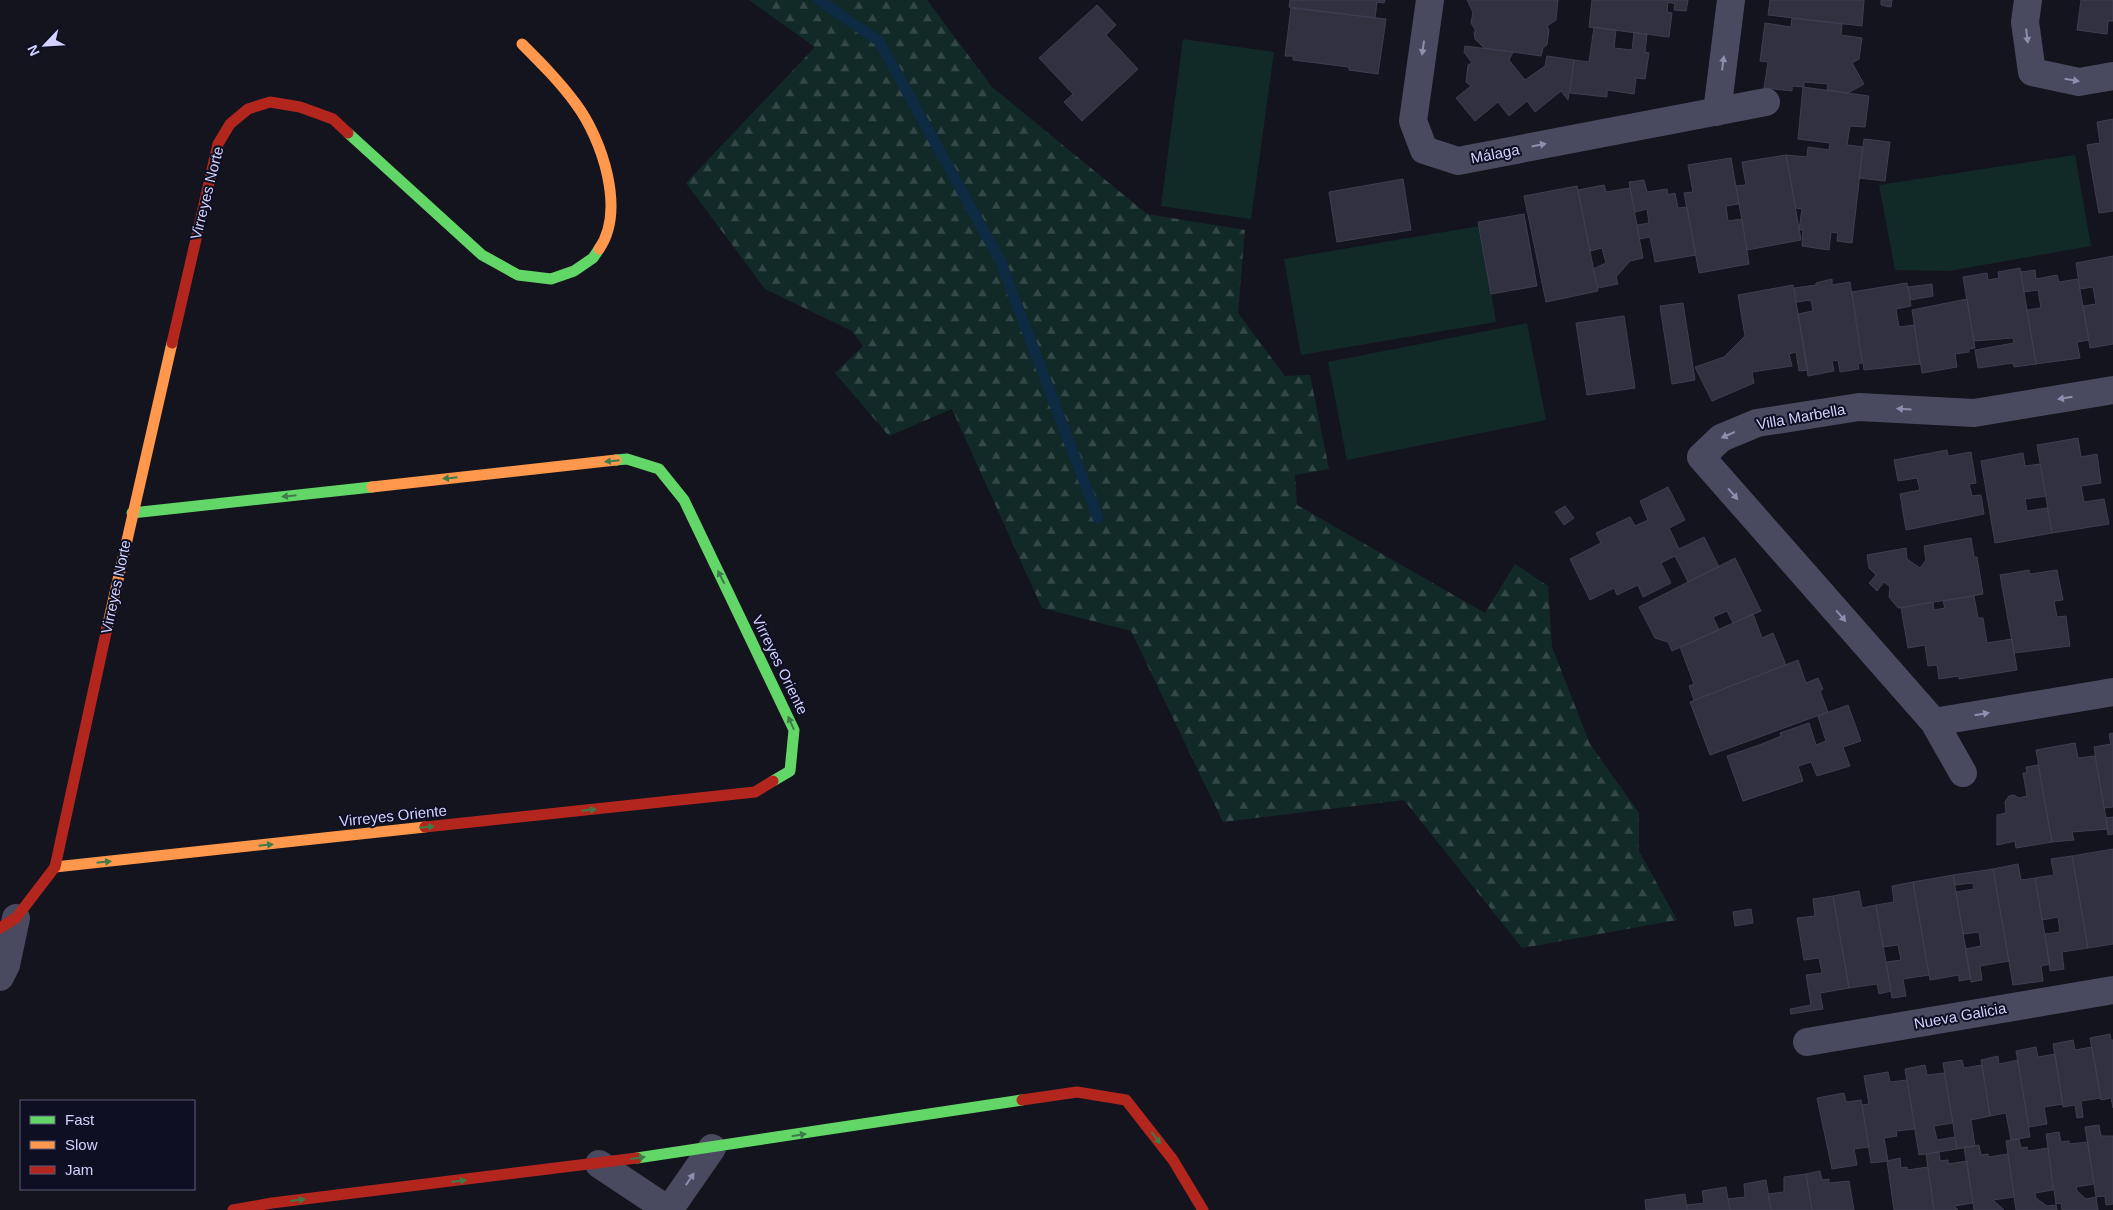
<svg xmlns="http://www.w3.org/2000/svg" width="2113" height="1210" viewBox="0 0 2113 1210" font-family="Arial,sans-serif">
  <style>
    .green { fill: #122a27 }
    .forest { fill: url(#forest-firs) }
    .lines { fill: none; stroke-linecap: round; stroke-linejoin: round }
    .stream { stroke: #0f2a43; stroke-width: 11 }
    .building { fill: #323140; stroke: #3f3e52 }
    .street { stroke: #494a5f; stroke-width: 28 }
    .fast { stroke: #63d668; stroke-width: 11 }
    .slow { stroke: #ff974d; stroke-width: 11 }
    .jam { stroke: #b3261e; stroke-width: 11 }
    .oneway { fill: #8e8eae }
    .oneway2 { fill: #3d7c49 }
    .labels { text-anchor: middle; stroke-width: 4; stroke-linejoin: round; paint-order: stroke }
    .street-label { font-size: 15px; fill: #d2d2fe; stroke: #0f0f23 }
  </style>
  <defs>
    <pattern id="forest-firs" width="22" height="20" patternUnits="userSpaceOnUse" patternTransform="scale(1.25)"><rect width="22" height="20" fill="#122a27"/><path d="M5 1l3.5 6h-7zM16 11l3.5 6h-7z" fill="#344847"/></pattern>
  </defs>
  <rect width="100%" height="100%" fill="#14141e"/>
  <path class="green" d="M1183,39L1274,52L1251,219L1161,206Z
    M2075,155L2091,246L1949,271L1895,270L1879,185Z
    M1480,226L1496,322L1301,355L1284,259Z
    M1527,323L1546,420L1347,460L1328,362Z"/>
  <path class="forest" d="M749,0H927L992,87L1147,214L1245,230L1238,313L1285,376L1310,375L1329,469L1295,475L1297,505L1485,613L1515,564L1548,586L1552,647L1590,744L1639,813V851L1677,920L1522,948L1404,800L1223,822L1131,631L1042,608L952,409L889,436L835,373L863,346L852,331L765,289L686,183L815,47Z"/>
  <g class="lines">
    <path class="stream" d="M819,0L879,41L1000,260L1098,518"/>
  </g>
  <path class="building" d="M1290,0H1385L1384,3L1377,2L1375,18L1289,7Z
    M1467,0H1558L1556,20L1547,26L1549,30L1547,45L1543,48L1541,56L1484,48L1475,39L1474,32L1476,31L1471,23L1473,12Z
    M1592,0H1688L1686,11L1674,10L1675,4L1668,2L1667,12L1672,13L1669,37L1589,27Z
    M1770,0H1864L1862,26L1768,15Z
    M1881,0H1892L1891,7L1881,5Z
    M2081,0H2113V21H2108L2107,34L2077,30Z
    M1097,5L1116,25L1106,35L1138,69L1082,121L1064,102L1073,94L1039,58Z
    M1291,8L1386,19L1378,74L1349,70V67L1293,60V56H1285Z
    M1792,18L1842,24L1841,35L1862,38L1859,59L1852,63L1864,84L1848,93L1827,90L1828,84L1804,82V87L1792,86V91L1764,88L1768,62L1760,61L1765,23L1791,27Z
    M1594,27L1616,30L1614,48L1632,50L1634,33L1647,34L1645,52L1649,53L1645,79L1636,78L1634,94L1607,90V97L1570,93L1574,60L1589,62Z
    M1465,46L1513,52L1509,60L1525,80L1545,66L1547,56L1574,60L1568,100L1561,91L1535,112L1527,101L1509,116L1498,102L1475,121L1456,98L1471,86L1466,82L1468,65L1472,63L1464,52Z
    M1803,87L1869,96L1865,127L1850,126L1847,145L1863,147L1852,243L1837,241L1838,233L1831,232L1829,250L1802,246L1803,230H1799L1802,209L1796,208L1786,155L1807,157L1808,147L1829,150L1830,143L1798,139Z
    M2113,119V211L2099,213L2087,145L2100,143L2097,122Z
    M1864,139L1890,142L1885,181L1859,178Z
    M1786,155L1801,240L1747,250L1736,186L1746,185L1742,162Z
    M1731,158L1739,204L1726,206L1728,221L1742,219L1749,264L1699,273L1684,193L1693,192L1688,165Z
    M1403,179L1411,230L1337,242L1329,192Z
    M1644,180L1647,192L1667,189L1668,195L1675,193L1678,208L1687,207L1696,255L1655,262L1650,237L1639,239L1637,225L1649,223L1647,209L1635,212L1630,188L1629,182Z
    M1604,185L1606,192L1630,188L1643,258L1630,261L1616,277L1618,284L1598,288L1593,269L1606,263L1602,248L1590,251L1578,190Z
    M1577,186L1598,291L1546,302L1524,196Z
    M1524,214L1537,286L1491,294L1478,222Z
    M2113,256V344L2090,348L2083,306L2096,304L2093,287L2080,289L2076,263Z
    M2020,268L2036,364L2014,367L2013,363L1978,368L1975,350L2014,343L2013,338L1974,341L1963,277L1987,273L1988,280L1999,278L1998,272Z
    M2035,270L2036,279L2057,275L2059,282L2078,279L2089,340L2077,342L2080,358L2036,364L2027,310L2041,308L2038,290L2024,292L2021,272Z
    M1832,279V285L1850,282L1862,363L1858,364L1859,369L1840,372L1838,360L1832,361L1834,371L1808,376L1798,314L1813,311L1811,300L1796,302L1794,288L1816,285V283Z
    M1907,283L1911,306L1896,309L1899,327L1914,325L1920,364L1864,370L1852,292Z
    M1932,284L1933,296L1911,300L1908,287Z
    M1793,285L1808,370L1799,371L1796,352L1789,354L1792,366L1752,372L1754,383L1712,401L1695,367L1724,357L1745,336L1738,295Z
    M1967,299L1975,348L1969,349V352L1955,354L1957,367L1922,373L1912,310Z
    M1683,303L1695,380L1672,384L1660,306Z
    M1624,316L1635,388L1587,395L1576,323Z
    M2078,438L2081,457L2097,454L2101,483L2081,486L2084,502L2104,499L2109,524L2052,533L2037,445Z
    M1947,450L1948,456L1971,452L1976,483L1969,484L1972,496L1981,495L1984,514L1906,530L1900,494L1920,490L1917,478L1898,481L1894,460Z
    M2023,453L2025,466L2040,464L2046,496L2025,499L2027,511L2047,508L2052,533L1995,543L1981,461Z
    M1668,487L1685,520L1669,528L1679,549L1704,537L1719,567L1688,582L1675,556L1661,563L1671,583L1643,597L1638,585L1617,595L1614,588L1590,600L1570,559L1601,543L1596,533L1630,517L1635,526L1648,520L1640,501Z
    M1565,506L1574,518L1564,525L1555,512Z
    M1971,538L1974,557H1977L1983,594L1898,608L1889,597L1890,587L1884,582L1877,591L1869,583L1876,575L1869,568L1867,555L1906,548L1907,559L1920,568L1926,560L1924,546Z
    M1735,558L1761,611L1733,623L1727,611L1713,617L1719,630L1672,651L1668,642L1655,638L1639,607Z
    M2029,570L2030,574L2057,570L2063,600L2054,601L2057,617L2066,616L2070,646L2014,653L2000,575Z
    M1974,596L1978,618H1983L1987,643L2012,639L2017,670L1959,679V676L1939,679L1937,665L1928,666L1925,645L1908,648L1901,608L1933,602L1934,610L1945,608L1943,601Z
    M1753,614L1762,638L1773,633L1786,665L1694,700L1689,686L1694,684L1680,647Z
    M1798,660L1806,683L1818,678L1823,689L1820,691L1828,712L1710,755L1690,702Z
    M1848,705L1861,741L1843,747L1850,766L1817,776L1811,762L1798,766L1803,781L1743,801L1727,756L1762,744L1781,736L1780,733L1809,723L1816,745L1826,741L1818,716Z
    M2113,733V807L2104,808L2094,747L2111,744L2109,734Z
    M2075,743L2078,758L2095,756L2108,829L2072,832L2074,840L2052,842L2036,750Z
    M2038,765L2052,842L2016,848L2015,841L1997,845V815L2006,813L2005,802L2009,796L2014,795L2019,798L2027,796L2023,773H2027L2026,767Z
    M2113,817V834L2108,835L2106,818Z
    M2113,849V944L2088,948L2072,856Z
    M2072,856L2088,948L2062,952L2064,969L2050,971L2045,934L2060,932L2058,917L2042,920L2035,878L2054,875L2051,859Z
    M2018,864L2021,880L2035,878L2050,964L2041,966L2043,981L2013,985L1993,869Z
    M1993,869L2009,961L1980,966L1982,980L1971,982L1965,949L1981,946L1979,932L1963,934L1956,892L1974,889L1973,883L1955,885L1953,875Z
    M1953,875L1971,979L1959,981V975L1930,980L1913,882Z
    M1913,882L1929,975L1903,979L1906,996L1892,998L1886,962L1901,960L1898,945L1883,947L1876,905L1894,902L1892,886Z
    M1859,891L1862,908L1876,905L1891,991L1879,994L1877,984L1849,988L1833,896Z
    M1833,896L1849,988L1820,993L1823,1009L1791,1014L1790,1009L1811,1005L1806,975L1822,973L1819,958L1804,960L1797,918L1815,916L1813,899Z
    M1751,909L1753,923L1735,926L1733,912Z
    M2110,1034L2111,1040H2113V1108L2111,1098L2101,1100L2090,1038Z
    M2073,1040L2075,1050L2092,1047L2101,1098L2081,1101L2083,1117L2077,1118L2075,1105L2063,1107L2053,1044Z
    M2036,1047L2038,1057L2055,1054L2063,1104L2044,1107L2047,1124L2029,1127L2016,1051Z
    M1998,1056L1999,1064L2018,1060L2030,1137L2011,1140L2006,1113L1990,1116L1981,1060Z
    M1962,1060L1964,1068L1982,1065L1990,1116L1971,1120L1975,1146L1957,1149L1943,1063Z
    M1925,1065L1927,1075L1944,1073L1953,1123L1934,1126L1937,1140L1955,1137L1957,1149L1919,1155L1905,1069Z
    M1888,1072L1890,1082L1907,1080L1915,1129L1896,1131L1897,1136L1884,1138L1888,1161L1871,1163L1862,1105L1869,1104L1864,1076Z
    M1844,1093L1846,1102L1861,1100L1869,1147L1854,1149L1857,1165L1832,1169L1817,1098Z
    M2099,1125L2101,1136H2113V1204L2106,1205L2105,1196L2096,1197L2085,1127Z
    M2059,1132L2061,1142L2069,1141V1144L2088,1142L2094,1184L2076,1187L2077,1191L2086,1199L2096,1197L2098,1210H2062L2061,1203L2056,1204L2046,1134Z
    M2019,1139L2021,1148L2027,1147L2028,1151L2048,1148L2053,1190L2035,1193L2036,1198L2047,1206L2056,1205L2057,1210H2016L2006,1141Z
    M1979,1145L1981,1155L1988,1154V1157L2008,1154L2014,1197L1993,1200L2004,1210H1974L1964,1147Z
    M1939,1152L1940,1161L1948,1160V1164L1967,1161L1973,1203L1954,1206L1958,1210H1934L1926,1154Z
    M1900,1158L1901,1168L1907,1167V1170L1928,1167L1934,1210H1894L1887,1161Z
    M1820,1171L1822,1180L1829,1179V1183L1849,1181L1854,1210H1812L1806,1174Z
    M1806,1174L1812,1210H1771L1768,1194L1784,1192V1177Z
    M1766,1180L1771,1210H1730L1728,1199L1745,1197L1744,1184Z
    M1726,1187L1730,1210H1687V1205L1704,1203L1702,1191Z
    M1685,1194L1687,1210H1646L1645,1200Z"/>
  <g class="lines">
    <path class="street" d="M1430,0L1413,121L1424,150L1458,161L1766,102
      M2028,0L2025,22L2032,72L2079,82L2113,76
      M1717,112L1731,0
      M1934,722L2113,692
      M1963,773L1934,722L1701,457L1721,438L1757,423L1859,407L1974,413L2113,390
      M0,977L6,965L16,918
      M1807,1042L2113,990
      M599,1164L668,1210
      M669,1210L712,1148"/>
    <path class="fast" d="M348,133L482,255L518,275L551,279L574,271L593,258L599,249
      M616,460L627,459L659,469L684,500L794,730L790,771L773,781
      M132,513L372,487
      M637,1158L1022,1100"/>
    <path class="slow" d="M522,44C541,63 560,82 576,104C602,139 626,210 599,249
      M372,487L616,460
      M107,628L172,343
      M55,867L425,827"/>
    <path class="jam" d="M172,343L218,144L230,124L248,109L270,102L300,107L333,119L348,133
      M425,827L755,792L773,781
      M0,928L16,918L55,867L107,628
      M1022,1100L1077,1092L1126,1100L1173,1160L1203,1210
      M233,1210L272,1203L637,1158"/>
  </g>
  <defs><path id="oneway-solid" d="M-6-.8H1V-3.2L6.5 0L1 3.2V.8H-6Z" transform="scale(1.25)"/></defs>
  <g class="oneway">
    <use href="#oneway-solid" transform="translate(2027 36) rotate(83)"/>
    <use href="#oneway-solid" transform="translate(1423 48) rotate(98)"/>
    <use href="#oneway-solid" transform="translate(1723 63) rotate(-83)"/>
    <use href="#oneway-solid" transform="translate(2072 80) rotate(10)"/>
    <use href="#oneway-solid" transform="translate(1539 145) rotate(-11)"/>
    <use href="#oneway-solid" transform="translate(2065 398) rotate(171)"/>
    <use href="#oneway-solid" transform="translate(1904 409) rotate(-177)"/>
    <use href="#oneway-solid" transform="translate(1728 435) rotate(156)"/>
    <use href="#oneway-solid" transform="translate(1733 494) rotate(49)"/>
    <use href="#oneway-solid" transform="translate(1841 616) rotate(49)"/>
    <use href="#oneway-solid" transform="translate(1982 714) rotate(-10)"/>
    <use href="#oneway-solid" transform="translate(690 1179) rotate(-56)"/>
  </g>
  <g class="oneway2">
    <use href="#oneway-solid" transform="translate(612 461) rotate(174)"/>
    <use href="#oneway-solid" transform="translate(450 478) rotate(174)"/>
    <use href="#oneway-solid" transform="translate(289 496) rotate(174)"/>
    <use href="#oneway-solid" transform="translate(721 577) rotate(-116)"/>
    <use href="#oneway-solid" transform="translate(791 723) rotate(-114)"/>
    <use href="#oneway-solid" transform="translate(589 810) rotate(-6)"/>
    <use href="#oneway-solid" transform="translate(427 827) rotate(-6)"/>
    <use href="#oneway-solid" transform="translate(266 845) rotate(-6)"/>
    <use href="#oneway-solid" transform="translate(104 862) rotate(-6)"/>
    <use href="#oneway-solid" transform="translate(799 1135) rotate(-9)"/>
    <use href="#oneway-solid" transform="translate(1156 1138) rotate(52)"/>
    <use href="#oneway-solid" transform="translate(638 1158) rotate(-8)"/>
    <use href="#oneway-solid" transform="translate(459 1181) rotate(-7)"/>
    <use href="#oneway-solid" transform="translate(298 1200) rotate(-7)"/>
  </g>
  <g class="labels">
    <g class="street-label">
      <text transform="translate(1495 154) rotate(-11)" y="5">Málaga</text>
      <text transform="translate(207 193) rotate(-76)" y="5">Virreyes Norte</text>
      <text transform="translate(1801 417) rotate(-10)" y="5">Villa Marbella</text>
      <text transform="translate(116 587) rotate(-78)" y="5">Virreyes Norte</text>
      <text transform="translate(780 665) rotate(64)" y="5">Virreyes Oriente</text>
      <text transform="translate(393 816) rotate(-6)" y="5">Virreyes Oriente</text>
      <text transform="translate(1960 1016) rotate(-10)" y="5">Nueva Galicia</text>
    </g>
  </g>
  <rect x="20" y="1100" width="175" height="90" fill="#0f0f23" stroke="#5d5d7b"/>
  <rect x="30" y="1116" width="25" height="8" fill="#63d668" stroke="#5d5d7b"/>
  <text x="65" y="1125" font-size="15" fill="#d2d2fe">Fast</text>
  <rect x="30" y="1141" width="25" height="8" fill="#ff974d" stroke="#5d5d7b"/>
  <text x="65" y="1150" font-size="15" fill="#d2d2fe">Slow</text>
  <rect x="30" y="1166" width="25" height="8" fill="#b3261e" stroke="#5d5d7b"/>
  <text x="65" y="1175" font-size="15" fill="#d2d2fe">Jam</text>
  <g transform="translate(45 45) rotate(245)" stroke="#0f0f23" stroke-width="4" paint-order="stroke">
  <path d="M0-4L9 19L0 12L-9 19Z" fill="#d2d2fe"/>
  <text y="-8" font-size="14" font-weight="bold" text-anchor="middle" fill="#d2d2fe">N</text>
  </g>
</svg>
